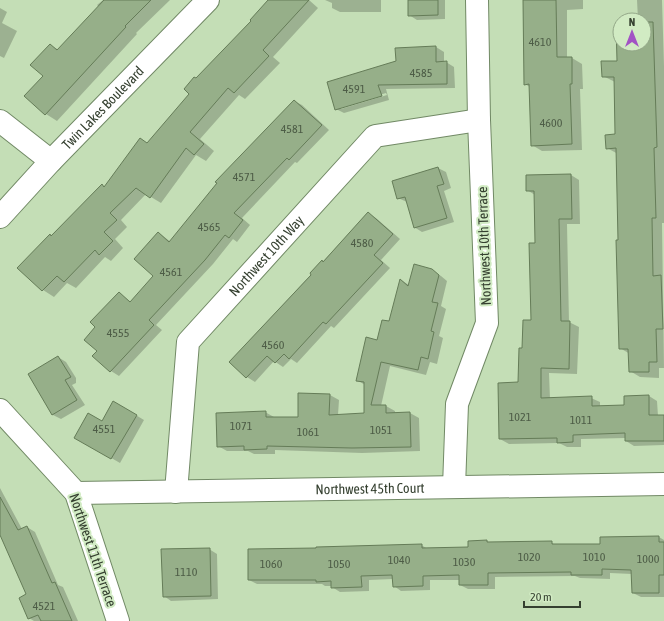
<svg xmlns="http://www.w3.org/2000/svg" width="664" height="621" viewBox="0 0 664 621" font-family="'Asap Condensed',sans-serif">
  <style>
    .shadow { fill: #0003; fill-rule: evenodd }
    .building { fill: #96af89; stroke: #657c58 }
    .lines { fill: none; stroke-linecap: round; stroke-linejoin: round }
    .minor-casing { stroke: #718965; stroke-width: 24 }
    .minor { stroke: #fff; stroke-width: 22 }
    .labels { text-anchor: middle; stroke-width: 4; stroke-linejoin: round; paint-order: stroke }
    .number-label { font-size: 12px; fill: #4d5c46 }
    .street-label { font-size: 14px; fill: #354030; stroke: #d1ebc3 }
  </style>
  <rect width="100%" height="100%" fill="#c4deb6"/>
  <path class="shadow" d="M103,0H170L136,33L137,34L57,121L46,114L26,96L44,76L50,45L59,50L99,7L97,5Z
    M269,0H309L318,8L273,57L280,63L245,99L239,95L200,139L214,151L206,161L196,155L161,203L146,194L121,220L127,227L115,239L123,248L111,261L105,257L76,288L67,283L54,297L43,290L19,268L102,186L105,187L148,144L191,94L196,79L252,21Z
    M325,0H381V12H340L332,8V3Z
    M409,0H445V19L417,20L409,15Z
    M523,0H583V9L567,10V58H572L582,64L583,89H580L582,150L542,151L532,145L530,87L525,84Z
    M637,0H662L664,66V223H662L664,368H659V378L640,377L630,371V354L620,348L619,241L618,154L607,148L616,135L615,82L603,76L618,62L620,24V44H644V20H638Z
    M0,8L7,12L2,23L17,31L4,58L0,56Z
    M436,47L444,52V62H446L454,67L455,88L386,89L389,100L344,113L336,109L397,62ZM386,93L387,95L341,109V107Z
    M294,101L302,105L329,130L297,163L295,162L242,218L250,225L237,242L233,239L213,264L156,325L162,330L119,376L111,371L94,355L98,351L97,327L119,293L131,302L154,276L159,233L171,242Z
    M438,168L446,172L451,188L444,191L454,222L422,232L414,227L407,202L398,198L393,181Z
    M571,175L579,180L580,224H567L569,322L579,327L577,374L549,373L550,399L591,398L600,402V407L625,406L649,396L657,401L658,416H664V445L634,446L626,441V438L581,439V447H567L559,443L509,444L500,439L519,383L523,349L532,321L536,244L535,195L527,190Z
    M368,213L376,218L400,239L381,260L390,268L334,328L331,326L297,363L291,359L283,367L274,361L255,382L247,377L230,362Z
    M431,270L441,276L447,281L441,306L446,309L439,336L443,338L437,364L430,362L426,375L390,366L381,406H386L395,411V414L410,413L419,418L420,451L362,453L275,450V454H254L248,451H227L218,446L265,412L274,417L298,418L330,395L339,400L338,415L365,414V385L357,380L378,341L390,323L401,280L409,285Z
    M58,357L66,362L76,378V383L72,385L85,405L61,419L53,415L29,374Z
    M114,402L144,420L120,463L75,437L102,422Z
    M0,488L22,529L27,527L35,532L58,585L63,587L78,621H34L29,618L28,595L0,532Z
    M659,537L664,540V597H641L633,593L632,574L610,573V579L580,578L575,576L495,577V589H468L460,585V580H430V590L401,591L394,586L393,579L369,580V591L340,592L332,587V586H325L322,584H257L249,580L317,549L421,545L428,549L469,548L487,541L490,543L551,542L555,545H601Z
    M209,549L217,554L218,599L171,601L164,596Z"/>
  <path class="building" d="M104,0H151L125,26L126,27L45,115L24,96L43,76L30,65L50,44L57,50Z
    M268,0H309L263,50L269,56L234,93L228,88L190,132L204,144L194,155L186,148L150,198L136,188L110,213L117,220L104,232L113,241L99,255L95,250L64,282L57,276L42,291L17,268L50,234L51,236L102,184L104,187L140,138L147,143L189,94L184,89L194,77L196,78L251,21L250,20Z
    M408,0H438V15L408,16Z
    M523,0H556L557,57H572V84H570L572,144L531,146L529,84L524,85Z
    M644,22H653L657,147L654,148L656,218H652L653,276L661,275L663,329H656L657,362H649V372H629L628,349H619L616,240H618L616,148L606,149L605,135L615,134L614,77H602L601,61H617L616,23H620V44H644Z
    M436,46V62L447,61V84L378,85L382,96L335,110L327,82L396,61L395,48Z
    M294,100L322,125L289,160L287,158L234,213L243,220L229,238L225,235L205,260L149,320L154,325L110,372L92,356L97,351L84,340L95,327L90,322L119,292L130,302L153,276L134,259L158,232L169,242L217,183L215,182Z
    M438,167L444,184L437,186L447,218L414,228L405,197L397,199L392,181Z
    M571,174L572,219H559L561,321H570L569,369L541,368V398L592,396V406L624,405V396L649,395V415H664V441H625V433L573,435V442L557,443V438L499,439L498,383L518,382L519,348H522L523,320H531L529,243H535L534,191H526V175Z
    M368,212L393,234L374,255L383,263L326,324L323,322L289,359L284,354L275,363L267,356L246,378L229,362L311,275L310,273L322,260L323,262Z
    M414,264L432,269L439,275L432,302L438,303L431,331L434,332L428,359L421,357L418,370L381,362L371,405H386V413L410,412L411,447L352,448L267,446V449L244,450V446L217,447L216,413L266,411V417H298V393L330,394L329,415L364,413V382L356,381L366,337L377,340L382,320L389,321L400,279L408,286Z
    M58,356L71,377L65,380L77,400L52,415L28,374Z
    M113,401L137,415L111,459L74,438L88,413L102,421Z
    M0,497L18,530L27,526L52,583L55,582L72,621H41L38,615L28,619L19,598L26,594L0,535Z
    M659,536V542H664V575H659V593H632L631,570L602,569V575H571V572L488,573V585H459V575L423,576V586L393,587L392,575L361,576L362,587L331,588V581L316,582V580H248V549L316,548V547L422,544V548L468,547V541L487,540V542L552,541V544H600V537Z
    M210,548L211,596L163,597L161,549Z"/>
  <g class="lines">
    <defs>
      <g id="minor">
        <path d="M0,121L51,161"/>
        <path id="s1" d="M0,217L51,161L208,0"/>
        <path d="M0,410L76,493L118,621"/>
        <path d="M454,487L457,404L487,323L479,120L477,0"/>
        <path id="s2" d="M176,492L188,342L375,136L479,120"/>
        <path id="s3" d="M76,493L664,484"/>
      </g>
    </defs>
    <use href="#minor" class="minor-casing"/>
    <use href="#minor" class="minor"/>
  </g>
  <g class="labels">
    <g class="number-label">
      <text x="540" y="46">4610</text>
      <text x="421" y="77">4585</text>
      <text x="354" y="93">4591</text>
      <text x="551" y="127">4600</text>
      <text x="292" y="133">4581</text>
      <text x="244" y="181">4571</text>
      <text x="209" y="231">4565</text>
      <text x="362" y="247">4580</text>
      <text x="171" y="276">4561</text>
      <text x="118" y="337">4555</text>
      <text x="273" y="349">4560</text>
      <text x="520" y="421">1021</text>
      <text x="581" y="424">1011</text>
      <text x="241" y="430">1071</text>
      <text x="104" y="433">4551</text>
      <text x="381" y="434">1051</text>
      <text x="308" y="436">1061</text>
      <text x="529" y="561">1020</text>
      <text x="594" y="561">1010</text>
      <text x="648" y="563">1000</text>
      <text x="399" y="564">1040</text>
      <text x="464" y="566">1030</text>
      <text x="271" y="568">1060</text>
      <text x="339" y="568">1050</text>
      <text x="186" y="576">1110</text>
      <text x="44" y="610">4521</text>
    </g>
    <g class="street-label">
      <text dy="5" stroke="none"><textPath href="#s1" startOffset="150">Twin Lakes Boulevard</textPath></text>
      <text transform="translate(484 246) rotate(-92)" y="5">Northwest 10th Terrace</text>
      <text dy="5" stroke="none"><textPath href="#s2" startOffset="267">Northwest 10th Way</textPath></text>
      <text dy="5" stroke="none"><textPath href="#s3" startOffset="294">Northwest 45th Court</textPath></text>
      <text transform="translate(93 550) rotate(71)" y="5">Northwest 11th Terrace</text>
    </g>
  </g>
  <g transform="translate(632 32)"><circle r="19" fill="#d1ebc3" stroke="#93a788"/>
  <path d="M0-3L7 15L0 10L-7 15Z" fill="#a253c4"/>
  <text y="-6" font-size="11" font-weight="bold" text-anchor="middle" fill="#354030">N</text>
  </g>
  <path d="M524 601v6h56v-6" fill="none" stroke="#354030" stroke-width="2"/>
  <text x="530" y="601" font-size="12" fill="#354030" stroke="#d1ebc3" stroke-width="3" paint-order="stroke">20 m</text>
</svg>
